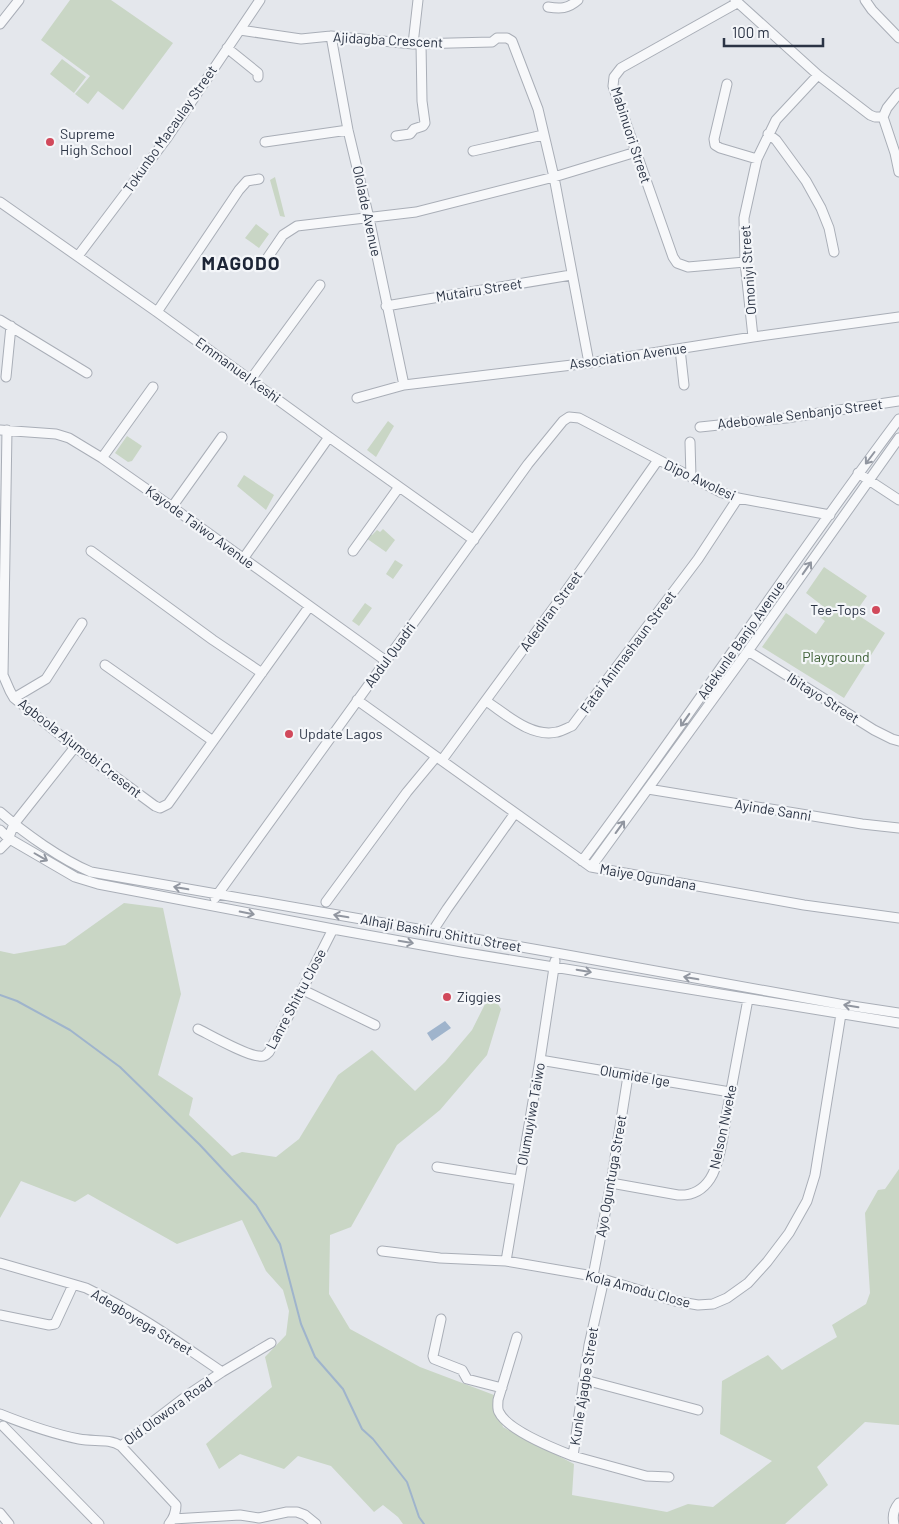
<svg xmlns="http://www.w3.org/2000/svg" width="899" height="1524" viewBox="0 0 899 1524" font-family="Barlow,sans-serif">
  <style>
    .green { fill: #c9d6c5 }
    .water { fill: #9fb4cc }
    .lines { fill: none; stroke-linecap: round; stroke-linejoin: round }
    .stream { stroke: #9fb4cc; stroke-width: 2 }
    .minor-casing { stroke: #a9aeb7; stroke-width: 11 }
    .minor { stroke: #f7f8fa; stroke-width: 9 }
    .oneway { stroke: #9196a0 }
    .poi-dot { fill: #d1495b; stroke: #f4f6f9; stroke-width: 2 }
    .labels { text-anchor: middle; stroke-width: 4.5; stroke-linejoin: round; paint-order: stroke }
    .street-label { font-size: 14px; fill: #2b3445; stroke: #f4f6f9 }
    .poi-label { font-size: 14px; fill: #2b3445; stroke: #f4f6f9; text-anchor: start }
    .park-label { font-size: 14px; fill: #3f6138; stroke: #f4f6f9 }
    .district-label { font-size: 19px; font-weight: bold; letter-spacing: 1px; fill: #1d2536; stroke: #f4f6f9 }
  </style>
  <rect width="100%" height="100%" fill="#e4e7ec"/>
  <path class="green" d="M70,0H111L173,43L123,110L98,91L88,104L75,94L90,76L41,40Z
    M62,59L86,77L74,93L50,74Z
    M275,177L285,217L280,216L270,180Z
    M256,224L269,234L259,248L245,238Z
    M388,421L394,426L376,457L367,450Z
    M127,436L142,446L132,461L128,462L115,453Z
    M244,475L274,495L266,510L237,486Z
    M383,529L395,540L386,552L366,538L370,535H372L377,530L380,532Z
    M395,560L403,565L393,579L386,574Z
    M824,567L867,596L855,613L885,633L844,698L762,647L786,613L816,634L825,621L818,616L824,607L806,593Z
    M365,603L372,608L359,626L352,621Z
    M124,903L163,908L181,994L158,1075L193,1098L189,1115L232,1156L242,1152L276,1157L299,1139L338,1075L372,1050L415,1091L445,1062L472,1030L491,992L501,1009L487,1055L440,1110L397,1145L351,1227L330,1235L329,1294L350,1329L420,1367L494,1395L503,1427L574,1464L572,1495L667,1512L688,1504L713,1507L772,1461L720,1434L722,1381L768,1355L782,1370L837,1337L832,1325L866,1304L870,1293L865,1213L878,1190L885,1189L899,1169V1425L865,1422L817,1467L828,1485L785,1524H403L398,1517L383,1505L374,1512L331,1466L298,1456L284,1469L240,1454L219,1469L206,1444L272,1387L265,1357L286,1335L289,1311L283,1290L266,1271L242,1220L177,1244L88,1194L75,1202L21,1181L0,1218V951L14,954L65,945Z"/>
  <path class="water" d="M445,1021L451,1028L432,1041L427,1033Z"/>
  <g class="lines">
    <path class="stream" d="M0,995L17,1001L70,1030L120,1067L200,1145L256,1205L280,1244L301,1324L315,1357L343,1389L362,1429L373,1439L407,1482L419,1517L424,1524"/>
    <defs>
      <path id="minor" d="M735,0L818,75L870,115L875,117H883
        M865,0L872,10L899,38
        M737,3L621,68L614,77L613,86L673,257L677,263L688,267L745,262
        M548,7C560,9 568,9 578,0
        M0,24L19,0
        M240,30L301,39L331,36L413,44L492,42L497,38H507L512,41L538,109L554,177L589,363
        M331,36L348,130L369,218L404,385
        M413,44L418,0
        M227,48L258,73V77
        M727,84L714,139L715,145L720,148L757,159
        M899,93L887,108L883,117L895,153L899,172
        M768,134L776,140L806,181L821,208L829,228L834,252
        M396,136L410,134L414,129L423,126L425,123L422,101L421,44
        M265,142L348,130
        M473,151L543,135
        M0,202L157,312L329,437L474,540
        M78,256L167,138L260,0
        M268,257L283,235L297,226L416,212L554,177L636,152
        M386,306L571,275
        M157,312L239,190L247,181L259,179
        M0,320L87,373
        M753,337L745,262L744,218L757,159L776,120L818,75
        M680,349L684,385
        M6,377L11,326
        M251,379L320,285
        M357,398L404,385L589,363L753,337L899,317
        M700,427L786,418L899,401
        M0,430L56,434L69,438L102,458L172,507L386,661
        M7,430L3,675L10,691L14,698L75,747L155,806L160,808L168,804L309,607
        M690,442L691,477
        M102,458L153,387
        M858,473L899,500
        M172,507L222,437
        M91,551L213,640L262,673
        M353,551L399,487
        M243,559L329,437
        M748,651L874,730L892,739L899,741
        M105,665L213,741
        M14,698L46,679L82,623
        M357,700L591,867L804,905L899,918
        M486,701C506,714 531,738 557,732C562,731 567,728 572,726L698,559L738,498
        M442,760L566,591L658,460
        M648,789L862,824L899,828
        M0,812C24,833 62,860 91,872L556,953L839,1004L899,1013
        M0,830L8,838L75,877L98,884L333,929L461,952L899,1023
        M0,849L7,842L14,824L75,747
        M582,861C691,716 790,564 899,419
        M591,867L748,651L899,438
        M215,898L528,464L563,421L569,417L579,418L720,492L738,498L830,515
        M326,902L407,792L436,757
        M432,932L447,909L515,813
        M303,990L375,1025
        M198,1029C210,1035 247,1056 259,1056C264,1057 266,1055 269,1052L296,1002L333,929
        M540,1060L730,1092
        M437,1167L519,1180
        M611,1183L678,1195C692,1196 702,1191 710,1179C720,1164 724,1131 727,1112C734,1075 741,1037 748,999
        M382,1251L440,1258L506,1261L593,1276L675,1301L698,1305L713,1304L727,1298L748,1283L767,1262L789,1233L807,1201L815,1175L841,1014
        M506,1261L540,1060L555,961
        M0,1263L86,1288C134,1311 178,1342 222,1372
        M593,1276L611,1183L628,1076
        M604,1279L589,1345L573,1456L646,1476L669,1477
        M0,1315L49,1325L55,1324L73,1285
        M441,1319L433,1356L434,1359L462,1370L467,1379L502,1388
        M517,1337L498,1400C498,1404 497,1409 499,1412C507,1430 555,1449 573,1456
        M585,1380L698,1410
        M0,1414C25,1424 53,1434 79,1439C94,1442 109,1438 121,1446L176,1505C176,1513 174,1518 169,1524
        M3,1426L99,1524
        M121,1446L189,1394L222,1372L271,1343
        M0,1513L9,1524
        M173,1519L240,1515L259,1518L287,1512H297L305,1515L316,1524
        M894,1524C892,1516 894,1509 899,1503"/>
    </defs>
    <use href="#minor" class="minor-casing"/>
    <use href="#minor" class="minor"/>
  </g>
  <defs><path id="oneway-shaft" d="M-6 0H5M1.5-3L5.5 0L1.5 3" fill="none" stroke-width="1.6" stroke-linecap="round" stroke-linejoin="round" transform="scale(1.25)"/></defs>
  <g class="oneway">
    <use href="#oneway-shaft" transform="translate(870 458) rotate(127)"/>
    <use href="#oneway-shaft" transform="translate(807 568) rotate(-55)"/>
    <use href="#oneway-shaft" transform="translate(685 720) rotate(125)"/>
    <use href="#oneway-shaft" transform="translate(620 827) rotate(-54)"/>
    <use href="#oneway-shaft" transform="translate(41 857) rotate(30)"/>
    <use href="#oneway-shaft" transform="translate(181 888) rotate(-170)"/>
    <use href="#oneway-shaft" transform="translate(247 913) rotate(11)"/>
    <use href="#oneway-shaft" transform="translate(341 916) rotate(-170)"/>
    <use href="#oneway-shaft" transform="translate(406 942) rotate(10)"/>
    <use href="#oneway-shaft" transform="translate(584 971) rotate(10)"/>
    <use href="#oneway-shaft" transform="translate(691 978) rotate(-170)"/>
    <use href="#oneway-shaft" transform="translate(851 1006) rotate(-171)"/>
  </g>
  <g class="poi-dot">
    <circle cx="50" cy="142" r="5"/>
    <circle cx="876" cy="610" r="5"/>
    <circle cx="289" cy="734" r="5"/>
    <circle cx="447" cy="997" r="5"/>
  </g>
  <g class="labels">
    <g class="street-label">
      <text transform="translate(388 40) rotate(3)" y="5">Ajidagba Crescent</text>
      <text transform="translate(170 129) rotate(-55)" y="5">Tokunbo Macaulay Street</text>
      <text transform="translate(631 135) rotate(72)" y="5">Mabinuori Street</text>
      <text transform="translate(367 211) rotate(78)" y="5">Ololade Avenue</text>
      <text transform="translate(748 270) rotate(-94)" y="5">Omoniyi Street</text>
      <text transform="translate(479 290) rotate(-9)" y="5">Mutairu Street</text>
      <text transform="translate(628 356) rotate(-8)" y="5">Association Avenue</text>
      <text transform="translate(238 370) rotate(36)" y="5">Emmanuel Keshi</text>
      <text transform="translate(800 414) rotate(-7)" y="5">Adebowale Senbanjo Street</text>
      <text transform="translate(700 480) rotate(25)" y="5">Dipo Awolesi</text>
      <text transform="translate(200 527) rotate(36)" y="5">Kayode Taiwo Avenue</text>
      <text transform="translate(551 611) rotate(-54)" y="5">Adediran Street</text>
      <text transform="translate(741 640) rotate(-55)" y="5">Adekunle Banjo Avenue</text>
      <text transform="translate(628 652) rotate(-53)" y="5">Fatai Animashaun Street</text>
      <text transform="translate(390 655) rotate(-54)" y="5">Abdul Quadri</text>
      <text transform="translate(823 698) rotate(32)" y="5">Ibitayo Street</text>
      <text transform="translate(80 748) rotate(38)" y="5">Agboola Ajumobi Cresent</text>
      <text transform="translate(773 810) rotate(9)" y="5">Ayinde Sanni</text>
      <text transform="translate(648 877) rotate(10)" y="5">Maiye Ogundana</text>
      <text transform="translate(441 933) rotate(10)" y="5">Alhaji Bashiru Shittu Street</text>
      <text transform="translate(296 999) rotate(-62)" y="5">Lanre Shittu Close</text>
      <text transform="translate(635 1076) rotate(10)" y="5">Olumide Ige</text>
      <text transform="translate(531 1114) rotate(-80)" y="5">Olumuyiwa Taiwo</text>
      <text transform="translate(723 1127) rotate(-78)" y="5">Nelson Nweke</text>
      <text transform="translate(611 1176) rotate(-80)" y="5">Ayo Oguntuga Street</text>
      <text transform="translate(638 1289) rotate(15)" y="5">Kola Amodu Close</text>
      <text transform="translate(142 1322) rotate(31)" y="5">Adegboyega Street</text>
      <text transform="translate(584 1386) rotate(-81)" y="5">Kunle Ajagbe Street</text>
      <text transform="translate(168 1411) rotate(-36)" y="5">Old Olowora Road</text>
    </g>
    <g class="poi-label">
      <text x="60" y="139">Supreme<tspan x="60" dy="16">High School</tspan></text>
      <text x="866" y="615" text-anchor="end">Tee-Tops</text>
      <text x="299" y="739">Update Lagos</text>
      <text x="457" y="1002">Ziggies</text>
    </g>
    <g class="park-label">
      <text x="836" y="662">Playground</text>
    </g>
    <g class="district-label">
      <text x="241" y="270">MAGODO</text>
    </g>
  </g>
  <path d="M724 38v8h99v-8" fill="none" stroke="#2b3445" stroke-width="2.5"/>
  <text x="732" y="38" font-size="15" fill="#2b3445" stroke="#f4f6f9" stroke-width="4" paint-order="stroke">100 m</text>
</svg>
